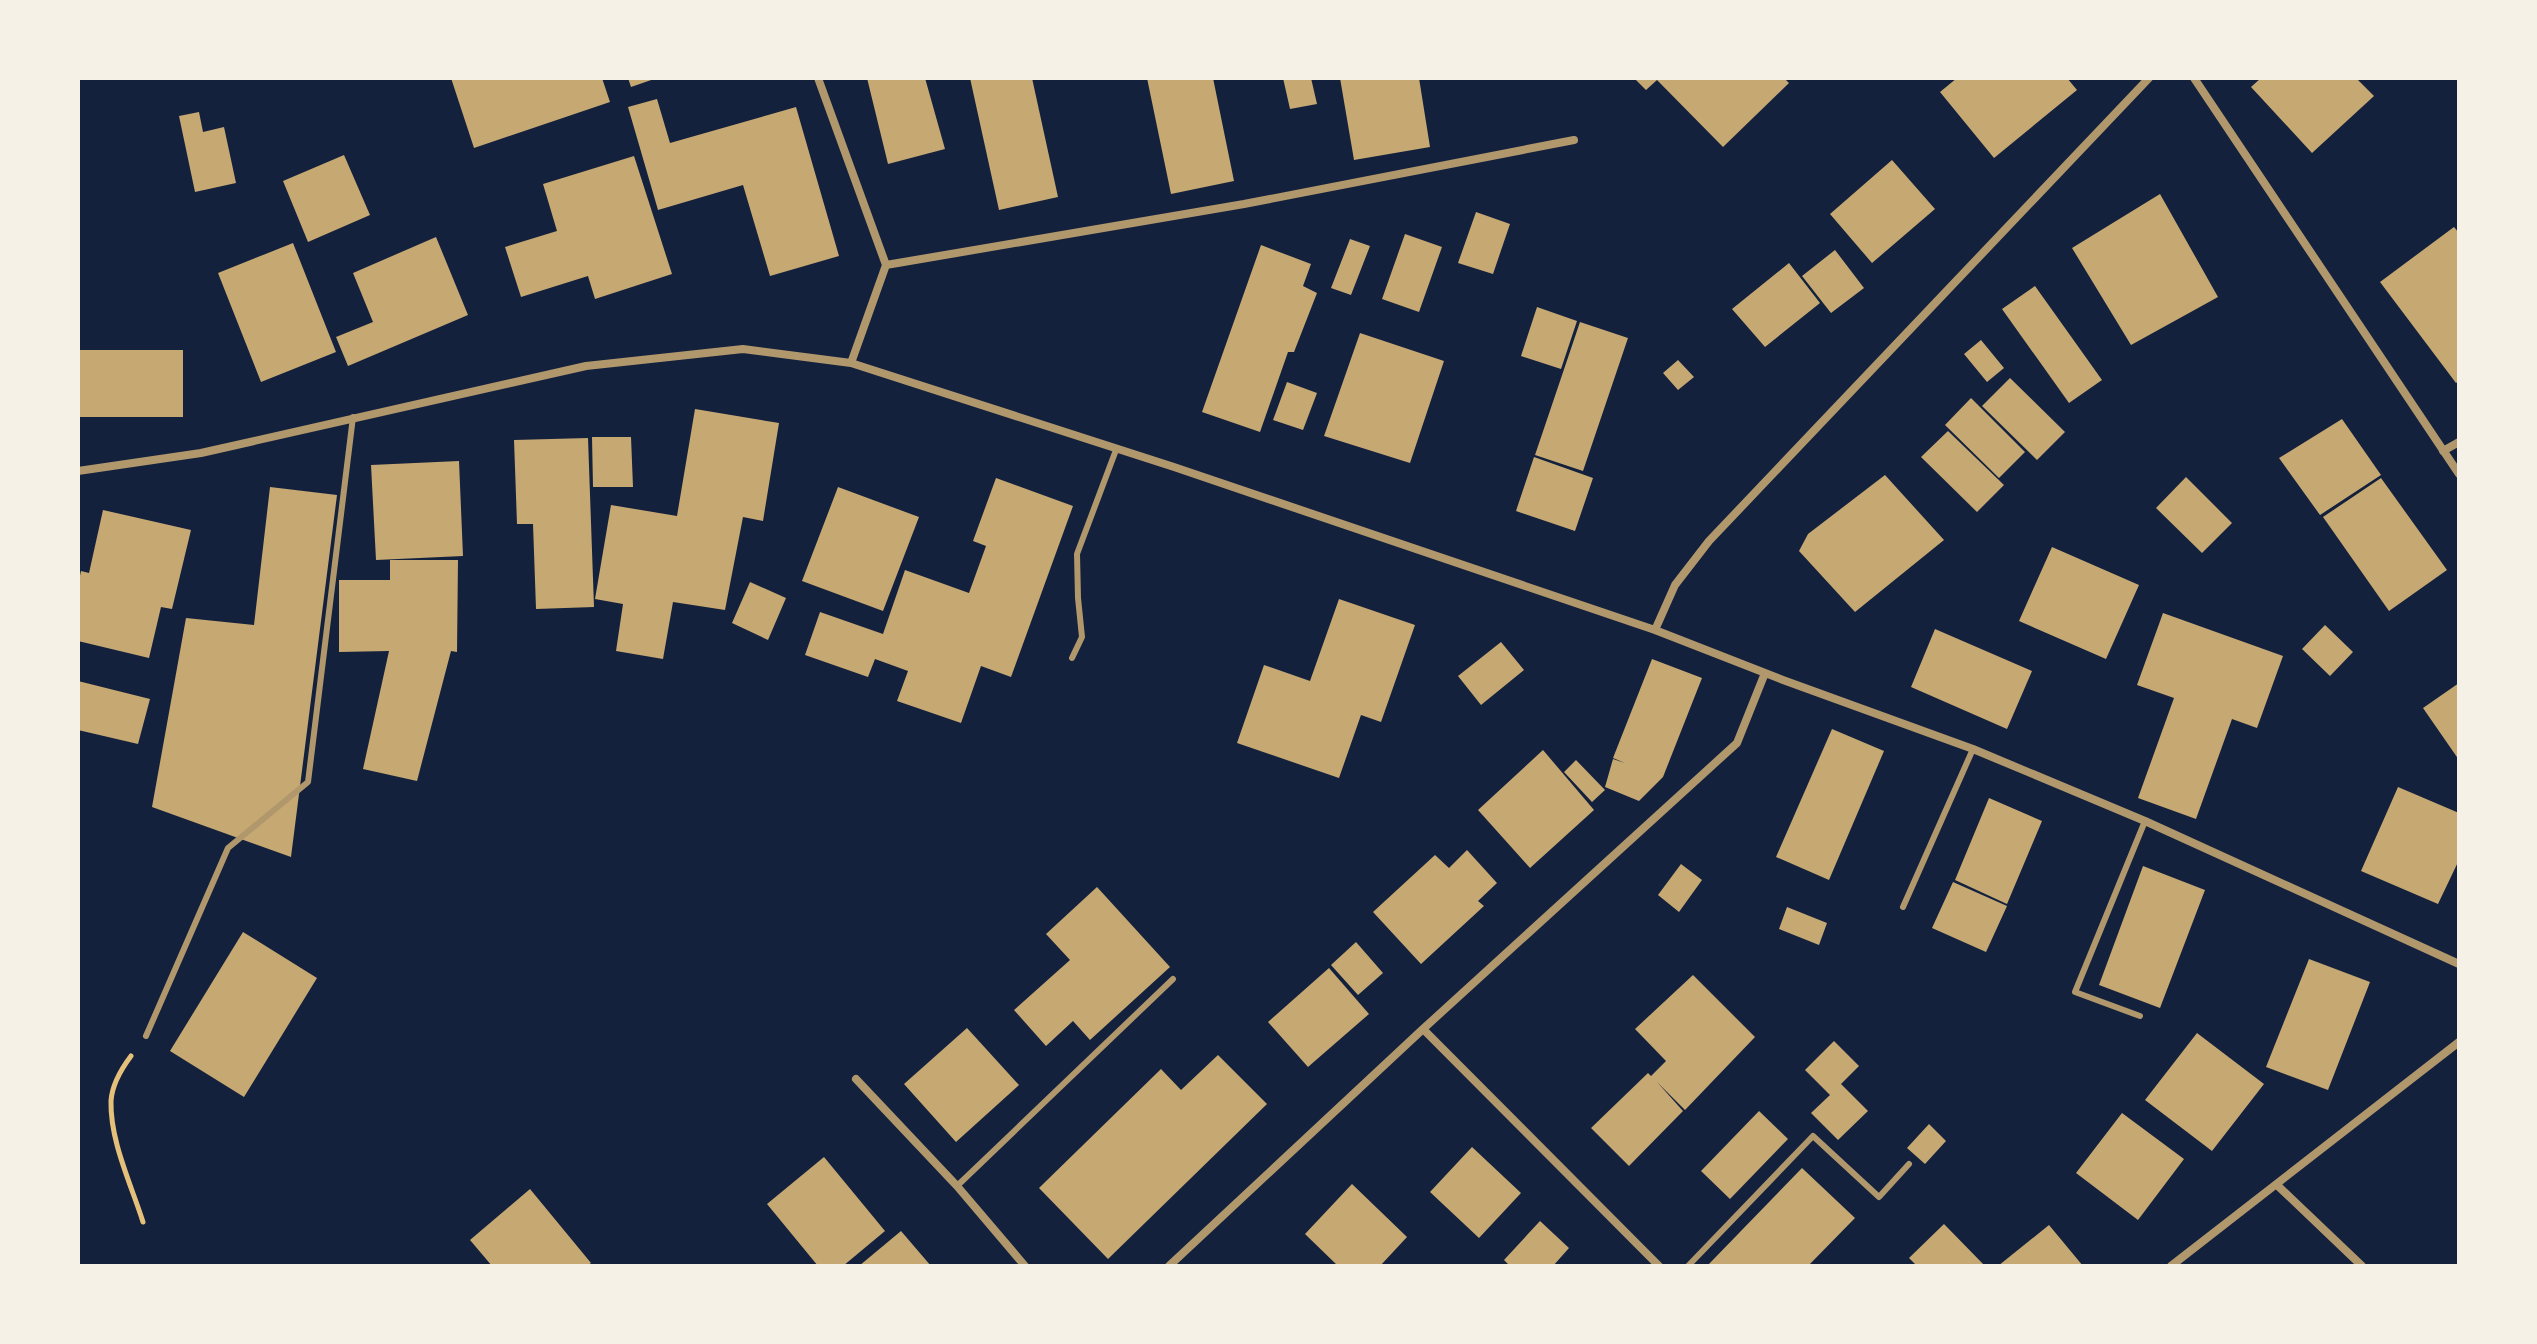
<svg xmlns="http://www.w3.org/2000/svg" width="2537" height="1344" viewBox="0 0 2537 1344" font-family="'IBM Plex Sans',sans-serif">
  <style>
    .building { fill: #c6a872 }
    .lines { fill: none; stroke-linecap: round; stroke-linejoin: round }
    .path { stroke: #e5c07b; stroke-width: 5 }
    .service { stroke: #b1986c; stroke-width: 6 }
    .minor { stroke: #b1986c; stroke-width: 8 }
  </style>
  <rect width="100%" height="100%" fill="#14213d"/>
  <path class="building" d="M451,78H602L610,102L474,148Z
    M628,78H657L631,87Z
    M867,78H925L945,149L888,164Z
    M970,78H1032L1058,197L999,210Z
    M1147,78H1213L1234,181L1171,194Z
    M1283,78H1311L1317,104L1290,109Z
    M1340,78H1419L1430,147L1354,160Z
    M1634,78H1784L1789,83L1723,147L1657,80L1646,90Z
    M1957,78H2067L2077,90L1994,158L1940,92Z
    M2261,78H2356L2374,96L2312,153L2251,87Z
    M657,99L670,143L796,107L839,256L770,276L743,185L658,210L628,107Z
    M199,112L203,132L224,127L236,183L195,192L179,116Z
    M344,155L370,215L308,242L283,181Z
    M634,156L672,274L595,299L588,276L521,297L505,247L557,231L543,184Z
    M1892,160L1935,209L1872,263L1830,214Z
    M2160,194L2218,297L2131,345L2072,248Z
    M1476,212L1510,224L1493,274L1458,263Z
    M2454,227L2459,233V381L2456,383L2380,282Z
    M1405,234L1442,247L1419,312L1382,299Z
    M436,237L468,315L348,366L336,337L373,322L353,273Z
    M1350,239L1370,246L1351,295L1331,288Z
    M293,243L336,352L261,382L218,273Z
    M1261,245L1311,264L1303,286L1317,293L1294,352H1288L1260,432L1202,412Z
    M1835,250L1864,288L1831,313L1802,276Z
    M1789,263L1820,303L1765,347L1732,309Z
    M2035,286L2102,380L2069,403L2002,309Z
    M1537,307L1577,321L1561,369L1521,356Z
    M1580,322L1628,338L1583,471L1535,455Z
    M1360,333L1444,361L1410,463L1324,436Z
    M1981,340L2004,368L1987,382L1964,354Z
    M78,350H183V417H78Z
    M1678,360L1694,377L1678,390L1663,373Z
    M2010,378L2065,432L2037,460L1982,406Z
    M1287,382L1317,393L1303,430L1273,420Z
    M1971,398L2025,452L1999,478L1945,425Z
    M695,409L779,423L763,521L743,517L725,610L673,602L663,659L616,651L623,604L595,599L611,505L677,516Z
    M2342,419L2381,475L2320,515L2279,458Z
    M1948,431L2004,485L1977,512L1921,457Z
    M592,437H631L633,487H593Z
    M588,438L594,607L536,609L533,524H517L514,440Z
    M1534,457L1593,478L1575,531L1516,511Z
    M459,461L463,556L376,560L371,465Z
    M1885,475L1944,540L1855,612L1799,551L1808,534Z
    M2186,477L2232,523L2202,553L2156,508Z
    M996,478L1073,506L1011,677L981,666L961,723L897,701L908,671L875,659L868,677L805,655L820,612L883,634L905,570L969,593L986,546L973,541Z
    M2381,478L2447,570L2389,611L2323,517Z
    M270,487L337,495L291,857L152,807L186,618L254,625Z
    M838,487L919,517L883,611L802,581Z
    M103,510L191,530L172,609L161,607L149,658L78,641V585L81,571L89,573Z
    M2052,547L2139,585L2106,659L2019,621Z
    M390,560H458L457,652L451,651L417,781L363,769L389,651L339,652V580H390Z
    M750,582L786,598L768,640L732,623Z
    M1339,599L1415,625L1381,722L1361,715L1339,778L1237,743L1264,665L1310,681Z
    M2163,613L2283,656L2257,728L2232,719L2196,819L2138,798L2174,698L2137,685Z
    M2325,625L2353,652L2330,676L2302,649Z
    M1935,629L2032,671L2007,729L1911,687Z
    M1501,642L1524,670L1481,705L1458,676Z
    M1652,659L1702,678L1663,777L1639,801L1605,787L1613,759L1625,763L1613,758Z
    M78,681L150,699L138,744L78,730Z
    M2459,683V760L2423,708Z
    M1832,729L1884,751L1829,880L1776,857Z
    M1543,750L1594,810L1530,868L1478,810Z
    M1576,760L1605,790L1592,802L1564,772Z
    M2398,787L2459,813V860L2438,904L2361,871Z
    M1989,798L2042,821L2007,904L1955,880Z
    M1467,850L1497,883L1478,901L1484,906L1421,964L1373,912L1435,855L1449,868Z
    M1681,864L1702,880L1679,912L1658,895Z
    M2143,866L2205,890L2160,1008L2099,985Z
    M1953,882L2007,906L1986,952L1932,928Z
    M1097,887L1170,967L1090,1040L1073,1021L1046,1046L1014,1010L1070,960L1046,934Z
    M1787,907L1827,923L1819,945L1779,929Z
    M243,932L317,978L244,1097L170,1051Z
    M1356,942L1383,973L1358,995L1331,965Z
    M2309,959L2370,982L2328,1090L2266,1067Z
    M1329,968L1369,1014L1308,1067L1268,1022Z
    M1693,975L1755,1037L1685,1110L1657,1082L1683,1111L1629,1166L1591,1128L1648,1073L1651,1076L1666,1061L1635,1029Z
    M967,1028L1019,1085L956,1142L904,1084Z
    M2197,1033L2264,1084L2212,1151L2145,1100Z
    M1834,1041L1859,1066L1841,1084L1868,1111L1838,1140L1811,1113L1830,1095L1805,1070Z
    M1218,1055L1267,1104L1108,1259L1039,1188L1161,1069L1181,1090Z
    M1759,1111L1788,1139L1730,1199L1701,1171Z
    M2122,1113L2184,1159L2138,1220L2076,1173Z
    M1929,1124L1946,1141L1925,1164L1907,1148Z
    M1472,1147L1521,1193L1479,1238L1430,1192Z
    M824,1157L885,1231L843,1266H818L767,1204Z
    M1802,1168L1855,1218L1808,1266H1707Z
    M1352,1184L1407,1237L1380,1266H1338L1305,1234Z
    M530,1189L591,1263L587,1266H492L470,1240Z
    M1540,1221L1569,1248L1553,1266H1510L1504,1260Z
    M1944,1224L1985,1266H1917L1909,1258Z
    M2049,1225L2083,1266H1998Z
    M901,1231L931,1266H859Z"/>
  <g class="lines">
    <path class="path" d="M131,1056C122,1068 112,1085 111,1101C110,1141 131,1184 143,1222"/>
    <path class="service" d="M1072,658L1082,637L1078,598L1077,554L1116,450
      M1903,907L1973,749
      M2140,1016L2075,992L2145,821
      M146,1036L228,848L308,782L353,417
      M957,1186L1173,979
      M1688,1266L1813,1136L1879,1197L1909,1164"/>
    <path class="minor" d="M818,78L886,265L851,363
      M2194,78L2459,474
      M886,265L1244,204L1574,140
      M2443,451L2459,442
      M78,471L201,453L586,366L743,349L851,363L1174,467L1655,630L1783,680L1973,749L2145,821L2459,964
      M1655,630L1675,585L1709,541L2149,78
      M1423,1029L1659,1266
      M856,1079L957,1186L1025,1266
      M2277,1185L2362,1266
      M1169,1266L1423,1029L1737,743L1765,673
      M2171,1266L2459,1042"/>
  </g>
  <rect width="2537" height="1344" fill="none" stroke="#f6f1e7" stroke-width="160"/>
</svg>
